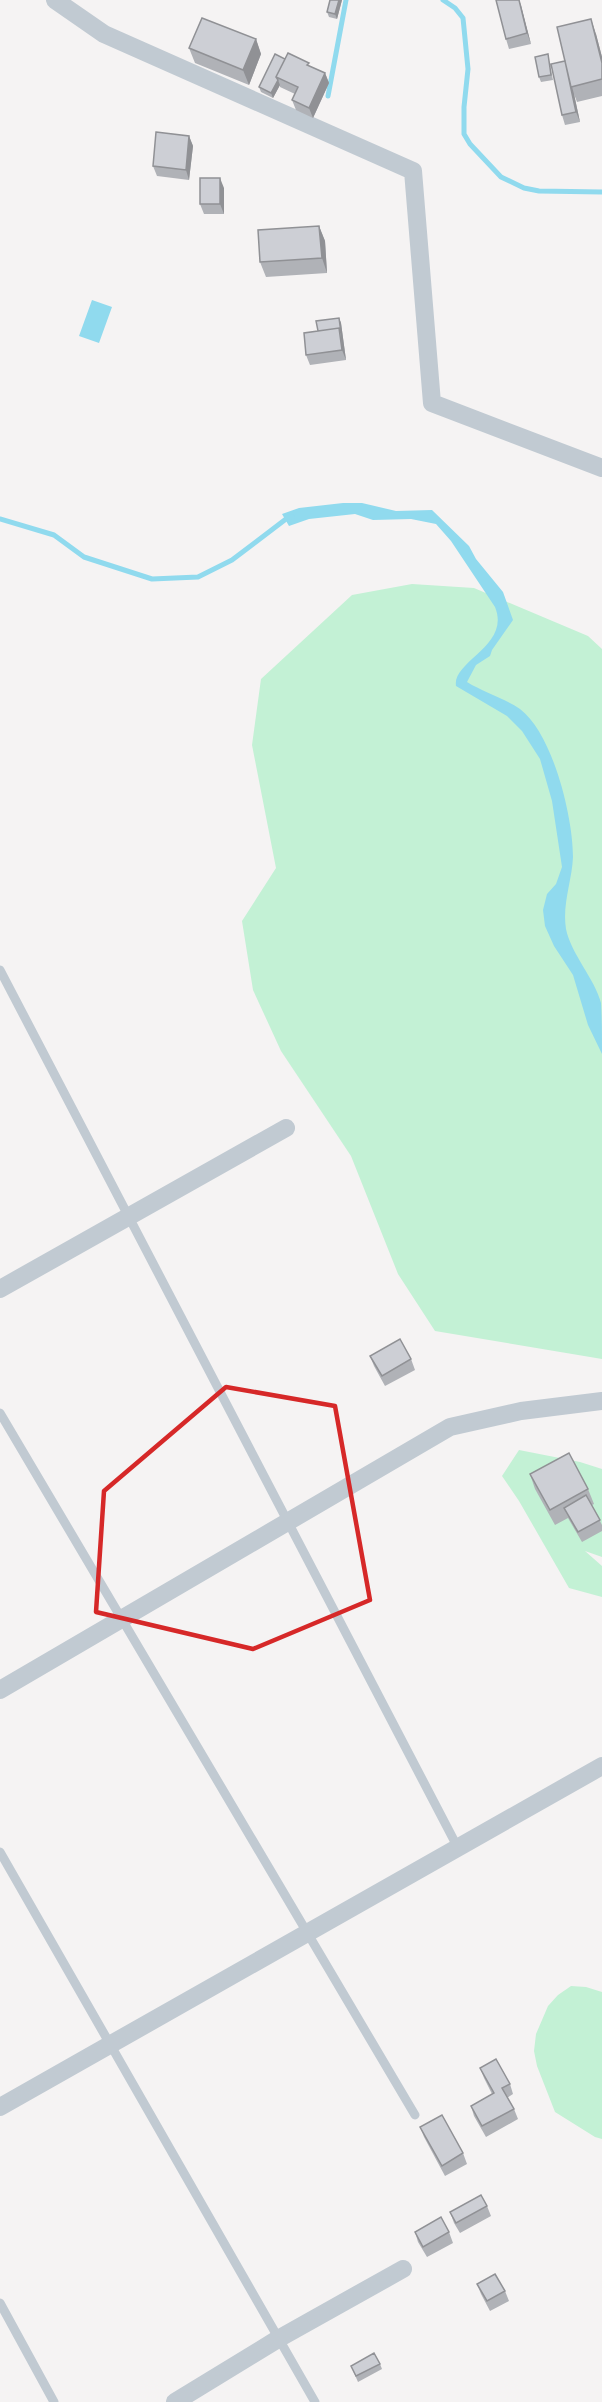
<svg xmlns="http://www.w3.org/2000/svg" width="602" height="2402" viewBox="0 0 602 2402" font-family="'IBM Plex Sans',sans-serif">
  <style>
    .green { fill: #c3f1d5 }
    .water { fill: #90daee }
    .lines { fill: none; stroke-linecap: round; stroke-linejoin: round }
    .stream { stroke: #90daee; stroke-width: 5 }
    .lane { stroke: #c1cad2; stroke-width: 9 }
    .street { stroke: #c1cad2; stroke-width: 18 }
    .wall { fill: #b0b2b7 }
    .shaded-wall { fill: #909195 }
    .building { fill: #cdcfd5; stroke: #909195; stroke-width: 1.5 }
    .marked { fill: none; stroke: #d62828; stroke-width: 4.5; stroke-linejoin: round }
  </style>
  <rect width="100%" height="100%" fill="#f5f3f3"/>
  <path class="green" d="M412,584L474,588L588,636L602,649V1359L435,1331L398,1274L351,1156L281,1051L253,990L242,921L276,868L252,745L261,679L352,595Z
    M519,1450L580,1462L602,1469V1557L585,1551L602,1566V1597L569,1588L519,1501L502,1476Z
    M571,1986L586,1987L602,1992V2139L595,2137L555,2112L537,2066L534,2051L536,2034L548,2006L558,1995Z"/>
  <path class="water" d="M92,300L112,307L99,343L79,336Z
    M343,503H362L396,511L432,510L469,546L476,559L503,592L513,620L492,650L490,656L476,665L467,682C483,692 504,698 520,709C553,734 573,817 573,857C572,881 562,904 566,929C571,954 595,979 601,1003C602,1019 602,1038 602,1054L588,1025L573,975L554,946L545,926L543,910L547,894L556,884L562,867L552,801L540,759L522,731L507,716L456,686C452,661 511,646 495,607L451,541L436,524L411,519L373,520L355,514L309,519L289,526L282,514L299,508Z"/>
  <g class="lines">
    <path class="stream" d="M443,0L455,8L463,18L468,69L464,107V134L470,144L501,177L524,188L539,191L602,192
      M328,96L346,0
      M0,519L54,535L84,557L152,579L198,577L232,560L286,519L292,517"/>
    <path class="lane" d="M0,970L458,1848
      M0,1413L415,2115
      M0,1852L315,2402
      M0,2303L54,2402"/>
    <path class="street" d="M55,0L104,34L413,171L432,403L602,468
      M0,1289L286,1128
      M0,1690L450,1427L521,1411L602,1401
      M0,2107L602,1766
      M175,2402L278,2339L403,2269"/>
  </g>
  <path class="wall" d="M330,0H342L337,19L329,17L327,12Z
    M496,0H519L531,44L509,49L506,39Z
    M596,34L602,57V96L577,102L574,94L580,122L565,125L562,115L565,61Z
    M256,39L261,54L249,85L195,63L189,48Z
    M285,59L310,66L325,73L329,83L313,118L296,110L292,100L295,94L280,87V85L273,98L261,92L259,87Z
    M549,60L553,80L541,82L539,77Z
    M189,136L193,146L189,180L157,176L153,166Z
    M224,188V214H204L200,204Z
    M319,226L325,241L327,273L266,277L260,262Z
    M339,318L341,323L346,360L310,365L306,355L318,331Z
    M370,1356L411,1359L415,1370L385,1386L374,1366Z
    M530,1474L588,1489L594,1504L592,1505L602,1525V1531L582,1542L568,1518L555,1525L535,1489Z
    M480,2068L510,2084L513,2094L507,2098L514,2109L518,2119L486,2137L474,2116L471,2106L492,2094L484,2078Z
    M420,2127L463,2153L467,2164L445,2176L424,2137Z
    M487,2206L491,2216L460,2233L454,2223L450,2212Z
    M415,2232H449L453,2243L427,2257L418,2242Z
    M477,2284L505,2291L509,2301L490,2311L481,2294Z
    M380,2364L382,2369L358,2382L351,2366Z"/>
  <path class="shaded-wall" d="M339,0H342L337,19L335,14Z
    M519,0L521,5L531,44L527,33Z
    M591,19L596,34L602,57V63Z
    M256,39L261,54L249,85L243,70Z
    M565,61L574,94L580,122L576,112Z
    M325,73L329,83L313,118L309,108Z
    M278,80L280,85L273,98L271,93Z
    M189,136L193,146L189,180L186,170Z
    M220,178L224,188V214L220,204Z
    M319,226L325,241L327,273L322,258Z
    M339,318L341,323L346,360L342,350Z"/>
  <path class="building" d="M330,0H339L335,14L327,12Z
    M496,0H519L527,33L506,39Z
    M202,18L256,39L243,70L189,48Z
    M591,19L602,63V79L571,87L557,27Z
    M288,53L309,63L307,65L325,73L309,108L292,100L298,87L276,77Z
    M275,54L285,59L276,77L278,80L271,93L259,87Z
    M548,54L551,75L539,77L535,57Z
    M565,61L576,112L562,115L551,64Z
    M156,132L189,136L186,170L153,166Z
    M200,178H220V204H200Z
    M319,226L322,258L260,262L258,230Z
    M339,318L341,333L339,328L318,331L316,321Z
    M339,328L342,350L306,355L304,333Z
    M400,1339L411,1359L382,1376L370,1356Z
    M569,1453L588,1489L550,1510L530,1474Z
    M586,1495L600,1520L578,1532L564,1508Z
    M496,2059L510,2084L502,2088L514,2109L482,2126L471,2106L494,2093L480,2068Z
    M442,2115L463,2153L442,2166L420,2127Z
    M481,2195L487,2206L456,2223L450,2212Z
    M441,2217L449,2232L423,2247L415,2232Z
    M495,2274L505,2291L487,2301L477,2284Z
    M374,2353L380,2364L356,2376L351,2366Z"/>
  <path class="marked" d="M226,1387L335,1406L370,1600L253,1649L96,1612L104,1491Z"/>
</svg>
